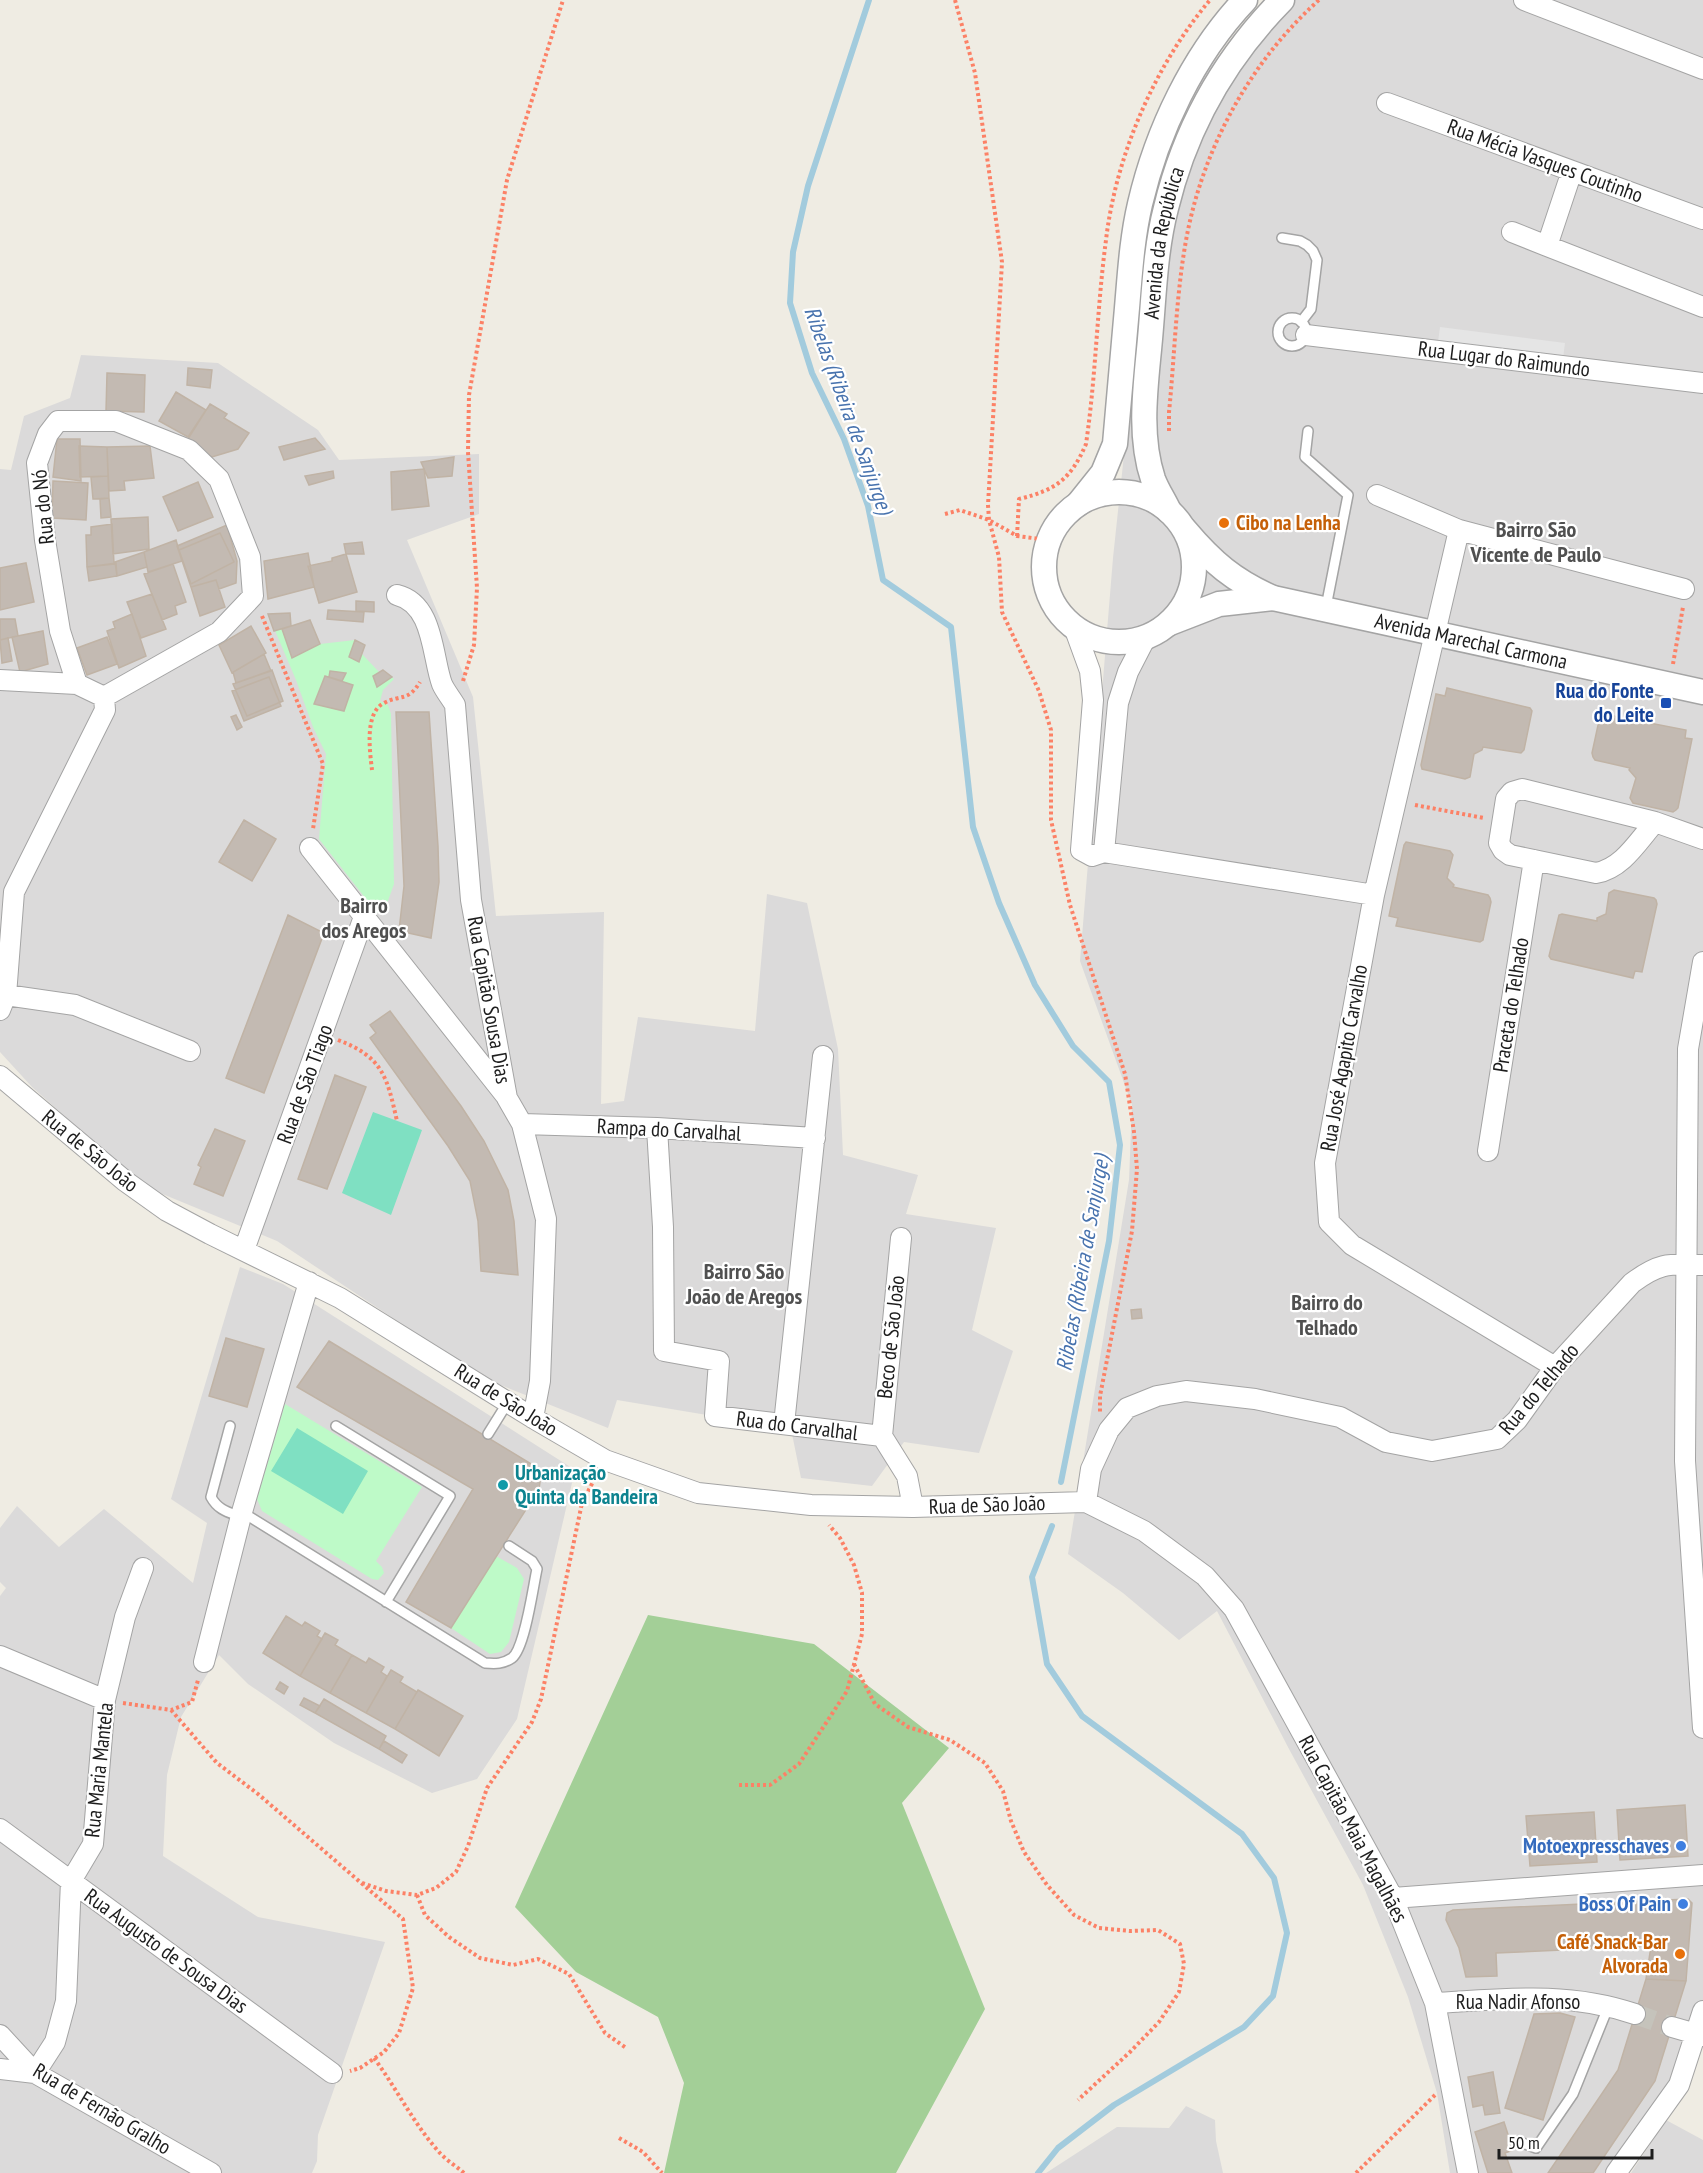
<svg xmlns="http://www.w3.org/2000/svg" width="1703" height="2173" viewBox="0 0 1703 2173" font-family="'PT Sans Narrow',sans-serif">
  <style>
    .residential { fill: #dbdada }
    .forest { fill: #a3cf97 }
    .park { fill: #befac8 }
    .pitch { fill: #7fe0c2 }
    .parking { fill: #e5e5e5 }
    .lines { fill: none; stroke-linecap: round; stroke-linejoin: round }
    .stream { stroke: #a2cbdd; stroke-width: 6 }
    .building { fill: #c3bab2; stroke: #c0b3a5; stroke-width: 1.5 }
    .minor-tunnel { stroke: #c5c3bb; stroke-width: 20; stroke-dasharray: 20 10; stroke-linecap: butt }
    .service-casing { stroke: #a4a4a4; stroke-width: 12 }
    .minor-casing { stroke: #a4a4a4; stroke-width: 22 }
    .tertiary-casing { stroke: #a4a4a4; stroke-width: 27 }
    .path { stroke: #fc8166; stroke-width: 4; stroke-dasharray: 3 3; stroke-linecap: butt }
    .service { stroke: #fff; stroke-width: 9 }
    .minor { stroke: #fff; stroke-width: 20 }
    .tertiary { stroke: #fff; stroke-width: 24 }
    .food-dot { fill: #e8710a; stroke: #fff; stroke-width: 2 }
    .transit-dot { fill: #1a4fb4; stroke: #fff; stroke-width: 2 }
    .culture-dot { fill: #0f9aa8; stroke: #fff; stroke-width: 2 }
    .shop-dot { fill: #3f7fe0; stroke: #fff; stroke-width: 2 }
    .labels { text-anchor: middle; stroke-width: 4.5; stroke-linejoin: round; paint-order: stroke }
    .street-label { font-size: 21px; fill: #1d1d1d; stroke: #fff }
    .food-label { font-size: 21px; font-weight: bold; fill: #c56008; stroke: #fff; text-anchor: start }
    .transit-label { font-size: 21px; font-weight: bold; fill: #164399; stroke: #fff; text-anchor: end }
    .culture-label { font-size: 21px; font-weight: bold; fill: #0d838f; stroke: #fff; text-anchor: start }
    .shop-label { font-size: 21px; font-weight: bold; fill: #366cbe; stroke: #fff; text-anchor: end }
    .water-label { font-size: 22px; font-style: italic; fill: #4873ae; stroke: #fff }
    .neighbourhood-label { font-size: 22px; font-weight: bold; fill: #505050; stroke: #fff }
  </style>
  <rect width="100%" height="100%" fill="#efece3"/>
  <path class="residential" d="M1274,0H1703V2046L1614,2173H1450L1437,2093L1408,1997L1363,1885L1289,1749L1217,1611L1179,1640L1123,1593L1068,1554L1129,1180L1132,1105L1080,961L1113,558L1148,229L1201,74Z
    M81,355L218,363L318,430L339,460L479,454V514L407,540L473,697L496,916L604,912L601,1104L624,1101L638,1017L755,1031L767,894L807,903L838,1049L843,1155L918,1175L906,1214L996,1228L972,1330L1013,1351L979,1453L904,1442L872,1486L801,1478L791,1429L617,1400L608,1428L483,1378L277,1241L143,1186L32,1087L0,1052V469L11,470L24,416L70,398Z
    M240,1267L283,1284L575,1470L517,1719L477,1779L432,1793L334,1743L248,1684L219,1655L181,1717L167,1775L163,1856L258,1917L385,1942L318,2135L317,2161L312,2173H0V1596L6,1588L0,1582V1528L17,1506L59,1547L104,1509L193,1583L207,1523L171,1499Z
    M1186,2106L1215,2120L1216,2141L1223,2173H1046L1117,2127L1169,2128Z
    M1666,2120L1703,2140V2173H1631Z"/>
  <path class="forest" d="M648,1615L814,1644L949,1748L902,1803L985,2009L896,2173H664L684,2083L658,2017L576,1972L515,1907Z"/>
  <path class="park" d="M290,613L291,626L310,620L320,644L355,640L365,645L362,654L379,672L383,670L394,679L383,690L380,701L388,705L391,714L394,884L385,909L377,913L319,839L326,754L313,727L296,680L268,614Z
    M285,1404L422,1487L376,1561L382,1567L384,1573L378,1580L372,1579L262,1511L257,1499Z
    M496,1556L517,1568L524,1579L509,1642L501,1652L490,1654L451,1628Z"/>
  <path class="pitch" d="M373,1112L422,1130L391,1215L342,1193Z
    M297,1428L368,1471L343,1514L271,1471Z"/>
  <path class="parking" d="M1440,327L1565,343L1563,358L1438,342Z"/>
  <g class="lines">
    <path class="stream" d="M869,0L808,186L793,252L790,303L812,373L844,439L868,506L883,580L951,627L973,827L999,903L1035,985L1073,1046L1109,1082L1120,1145L1109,1241L1061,1482
      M1038,2173L1058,2148L1114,2105L1244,2027L1273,1996L1287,1933L1274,1878L1242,1834L1082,1716L1047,1664L1032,1577L1052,1526"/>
  </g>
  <path class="building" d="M188,368L212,370L210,388L187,385Z
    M107,373L145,375L144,412L106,411Z
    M176,392L206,410L188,437L159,421Z
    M210,404L227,414L224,418L249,433L238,449L212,457L186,442Z
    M315,438L325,449L284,460L279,447Z
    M57,439H80L81,481L53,477Z
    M79,446L107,447L108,476L80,477Z
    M150,446L154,478L124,481L125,490L109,491L107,447Z
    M454,457L452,476L428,478L421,462Z
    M424,469L429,506L392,510L391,472Z
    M333,471L334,478L309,485L305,476Z
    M108,476L109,498L93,499L91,477Z
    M53,481L88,483L86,520L52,518Z
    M198,482L213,517L178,531L163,497Z
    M109,498L111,517L101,518L100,499Z
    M148,517L149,549L113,554L111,519Z
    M112,524L114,564L87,567L86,535H91V527Z
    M227,525L237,561L236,583L219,589L216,580L191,587L177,546Z
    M220,533L234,562L191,584L179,550Z
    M176,540L182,561L148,572L144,552Z
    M362,542L364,554H346L344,544Z
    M144,552L147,567L117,576L115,562Z
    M308,553L314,587L268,599L264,561Z
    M346,554L357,592L319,603L308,566L332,561V558Z
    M26,563L34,602L0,610V568Z
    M116,563L117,576L89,581L87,567Z
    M173,564L186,602L175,606L177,614L162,620L144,574Z
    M216,580L225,607L200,616L191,587Z
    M152,594L166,629L141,638L127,602Z
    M356,601L374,602V612L356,611Z
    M328,610L364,612L363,622L327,619Z
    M290,613L291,626L274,631L268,614Z
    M132,614L146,656L119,668L107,631L115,628L113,622Z
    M0,619H15L18,636L0,640Z
    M310,620L320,644L292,658L282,629Z
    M251,626L266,653L232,673L219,645Z
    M43,631L48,664L20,672L12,637Z
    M107,637L117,664L87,675L77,648Z
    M8,638L12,661L2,663L0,640Z
    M355,640L365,645L359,662L349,657Z
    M264,654L271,671L236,683L233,672Z
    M272,670L283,701L247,716L233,684Z
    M383,670L392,677L377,687L373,676Z
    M330,671L346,673L342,681L329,677Z
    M325,676L353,685L344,711L314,704Z
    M269,677L281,706L244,721L232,691Z
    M1447,688L1530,708L1532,711L1524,750L1521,753L1483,747L1482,750L1474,754L1470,777L1465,779L1422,769L1421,765L1436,694L1445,696Z
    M396,712H429L438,846L439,882L431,938L399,931L404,886Z
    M1603,714L1686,730L1685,738L1692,739L1678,808L1676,810L1673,812L1633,803L1630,798L1636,778L1629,770L1630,768L1595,760L1593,757L1592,753L1600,716Z
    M236,715L242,727L237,730L231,717Z
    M244,820L276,839L252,881L219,862Z
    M1406,842L1450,851L1453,855L1447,878L1454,885L1453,887L1488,895L1490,898L1491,902L1483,940L1480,942L1396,926L1398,918L1389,916L1404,845Z
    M1614,890L1654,898L1656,900L1657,904L1642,972L1635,971L1633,978L1551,959L1549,956L1559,915L1562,914L1597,921V918L1606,914L1609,893Z
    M288,915L324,933L264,1093L226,1078Z
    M390,1011L461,1106L484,1141L508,1190L514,1221L518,1275L481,1271L478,1221L470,1181L448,1146L370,1038L376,1033L370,1025Z
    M335,1075L366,1087L327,1189L298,1179Z
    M215,1129L245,1141L223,1196L194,1184L201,1167L198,1165Z
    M1141,1309L1142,1318L1132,1319L1131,1310Z
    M226,1338L264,1349L247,1407L209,1396Z
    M329,1341L533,1465L538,1473L540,1482L539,1489L451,1628L406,1602L473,1489L297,1387Z
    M286,1616L302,1626L305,1622L320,1631L317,1636L322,1639L300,1676L263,1653Z
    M325,1633L338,1640L335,1645L352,1655L330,1693L300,1676Z
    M352,1655L366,1663L369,1658L384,1667L381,1672L387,1676L366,1713L330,1693Z
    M391,1670L403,1677L400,1682L417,1692L395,1729L366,1713Z
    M280,1682L288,1687L284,1694L276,1689Z
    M418,1690L463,1716L439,1756L395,1729Z
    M304,1698L320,1706L315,1713L300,1705Z
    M324,1699L386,1736L379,1749L315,1713Z
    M384,1741L407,1755L402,1763L379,1749Z
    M1685,1805L1688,1856L1620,1860L1617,1810Z
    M1594,1812L1597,1862L1530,1866L1526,1816Z
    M1688,1899L1692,1903L1686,1981L1646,1979L1651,1946L1496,1953L1497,1976L1466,1977L1459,1948L1446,1920L1447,1913L1453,1910Z
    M1646,1979L1686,1981L1655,2081L1593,2173H1548L1618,2070Z
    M1560,2013L1575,2017L1543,2120L1505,2108L1534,2014Z
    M1493,2072L1500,2113L1485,2115L1483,2105L1473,2107L1468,2077Z
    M1504,2122L1513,2150L1505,2153L1512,2173H1488L1475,2132Z"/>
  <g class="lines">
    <path class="minor-tunnel" d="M1635,2014L1672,2027"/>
    <defs>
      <path id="service" d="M1282,238L1300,241L1307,245L1313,251L1317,260L1311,309L1301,322
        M1278 332a14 14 0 1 1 28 0a14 14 0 1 1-28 0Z
        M1308,431L1305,457L1348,495L1326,607
        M230,1426L211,1497C218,1510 228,1512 241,1517
        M336,1426L450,1496L386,1602
        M488,1434L508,1402
        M242,1512L485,1663C496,1664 503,1664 512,1658C525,1648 533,1587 537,1569L532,1561L509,1546
        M1517,2141L1536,2148L1573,2094L1609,2005"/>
      <path id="minor" d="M1524,0L1703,69
        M1387,103L1703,219
        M1572,171L1547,246L1703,307
        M1512,232L1547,246
        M1306,335L1703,383
        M58,421H116L189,450L219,479L250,557L253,596L219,632L104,697L77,684L60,631L45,540L37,463L48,434Z
        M1377,495L1459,530L1684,589
        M1459,530L1374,895L1325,1163L1329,1222L1352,1245L1555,1367
        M397,595C434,604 432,657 442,684C445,691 451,698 455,705L471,900L507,1098L522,1124L546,1219L540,1381L533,1418
        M1074,627L1090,671L1093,700L1081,850L1092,856L1104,852L1118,703L1128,672L1146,637
        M0,680L77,684
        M1655,822C1638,841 1623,868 1596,873L1510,855L1503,850L1499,843L1506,799L1512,792L1522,789L1655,822L1703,839
        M310,848L506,1096
        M1104,852L1374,895
        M1703,962L1688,1049L1685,1461L1703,1728
        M6,995L75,1005L190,1051
        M0,1010L6,995L14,892L105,710L104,697
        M0,1076L125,1181L167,1211L210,1234L340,1298L533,1418L605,1460L698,1493L811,1505L913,1507L1086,1502L1144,1531L1205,1576L1234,1609L1393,1898L1435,2003L1468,2173
        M522,1124L657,1128L815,1138
        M657,1128L663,1227L664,1351L719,1361L715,1416L882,1436L907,1476L913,1507
        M1488,1151L1534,860
        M244,1250L364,917
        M784,1424L823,1056
        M882,1436L901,1238
        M1086,1502L1091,1469L1109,1430L1127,1408L1157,1396L1186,1391L1255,1399L1340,1417L1386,1442L1432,1451L1497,1439L1517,1420L1555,1367L1632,1283C1660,1262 1669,1264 1703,1265
        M0,1656L105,1700
        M204,1662L242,1512L309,1282
        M0,1829L332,2073
        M1393,1898L1703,1875
        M1435,2003C1504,1999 1568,1991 1635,2014
        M1672,2027L1703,2036
        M0,2035L35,2073L211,2173
        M0,2069L35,2073L55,2042L66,2001L71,1881L93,1844L105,1700L125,1617L143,1568
        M1616,2173L1679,2085L1703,2011"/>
      <g id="tertiary">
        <circle cx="1119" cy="567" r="75"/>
        <path d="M1079,503L1103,473L1115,444C1119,398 1123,353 1127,308C1130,273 1132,238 1140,204C1157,131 1193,55 1245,0"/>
        <path id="s1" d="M1169,511C1164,500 1157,490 1153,479C1138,434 1146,384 1150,339C1154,295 1155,250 1166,208C1185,129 1225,58 1282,0"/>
        <path id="s2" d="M1185,530C1212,562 1234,581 1273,598L1703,692"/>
        <path d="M1170,623L1219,604L1273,598"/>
      </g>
    </defs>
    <use href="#service" class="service-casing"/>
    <use href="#minor" class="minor-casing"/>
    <use href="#tertiary" class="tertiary-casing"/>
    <path class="path" d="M955,0L975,73L1002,262L988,505L989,520L999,557L1002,612L1039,691L1051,730V820L1070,905L1125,1074L1134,1132L1137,1169L1132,1231L1100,1396V1412
      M1169,431V412C1175,353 1176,289 1188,230C1206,143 1252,60 1319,0
      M945,514L960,510L989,520L1017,536L1048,540
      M1017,536L1019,499C1056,490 1071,479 1086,444C1096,376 1097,307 1106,240C1116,155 1155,65 1210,0
      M262,616L323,764L313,829
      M1673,664L1683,607
      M463,681L474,645L477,588L468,452L469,395L507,180L563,0
      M372,770C370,752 364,713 384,703C401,694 408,702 420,682
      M1415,805L1484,818
      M338,1040C383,1057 387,1077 397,1121
      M854,1664L875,1704L908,1727L950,1740L985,1763L1003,1791L1011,1821L1024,1852L1047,1885L1074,1915L1099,1928L1130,1931L1158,1930L1180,1944L1184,1964L1179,1992L1159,2022L1130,2052L1078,2100
      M123,1703L171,1710L192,1702L198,1680
      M171,1710L217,1763L258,1794L403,1919L413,1988L399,2033L384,2052L360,2068L350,2071
      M739,1785H770L799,1764L847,1691L862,1634V1593L854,1565L840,1538L829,1525
      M362,1883L386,1891L417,1895L436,1888L456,1872L468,1846L487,1788L532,1722L541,1699L582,1503L596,1476
      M417,1895L425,1915L449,1937L480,1958L513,1965L538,1959L569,1974L605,2033L626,2048
      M374,2058C397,2089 413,2123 439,2152C446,2160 456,2166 464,2173
      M619,2138L643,2152L662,2173
      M1356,2173L1435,2095"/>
    <use href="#service" class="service"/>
    <use href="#minor" class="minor"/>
    <use href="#tertiary" class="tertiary"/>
  </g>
  <g class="food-dot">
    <circle cx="1224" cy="523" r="6"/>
    <circle cx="1680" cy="1954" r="6"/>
  </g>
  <rect class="transit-dot" x="1660" y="697" width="12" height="12" rx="3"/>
  <circle class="culture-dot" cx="503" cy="1485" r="6"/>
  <g class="shop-dot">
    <circle cx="1681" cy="1846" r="6"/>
    <circle cx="1683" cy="1904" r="6"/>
  </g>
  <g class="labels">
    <g class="street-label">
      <text transform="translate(1545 161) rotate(20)" y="7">Rua Mécia Vasques Coutinho</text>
      <text dy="7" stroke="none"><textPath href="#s1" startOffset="274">Avenida da República</textPath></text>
      <text transform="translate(1504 359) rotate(7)" y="7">Rua Lugar do Raimundo</text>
      <text transform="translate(43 507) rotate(-96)" y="7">Rua do Nó</text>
      <text dy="7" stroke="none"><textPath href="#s2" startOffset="315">Avenida Marechal Carmona</textPath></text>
      <text transform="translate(489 1000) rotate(80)" y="7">Rua Capitão Sousa Dias</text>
      <text transform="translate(1511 1005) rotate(-81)" y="7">Praceta do Telhado</text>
      <text transform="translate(1344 1058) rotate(-80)" y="7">Rua José Agapito Carvalho</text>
      <text transform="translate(305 1084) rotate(-70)" y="7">Rua de São Tiago</text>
      <text transform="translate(669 1130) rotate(3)" y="7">Rampa do Carvalhal</text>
      <text transform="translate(90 1151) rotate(39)" y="7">Rua de São João</text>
      <text transform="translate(891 1337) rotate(-84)" y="7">Beco de São João</text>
      <text transform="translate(1539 1389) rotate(-50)" y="7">Rua do Telhado</text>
      <text transform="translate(506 1400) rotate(32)" y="7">Rua de São João</text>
      <text transform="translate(797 1426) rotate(7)" y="7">Rua do Carvalhal</text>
      <text transform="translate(987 1505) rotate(-2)" y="7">Rua de São João</text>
      <text transform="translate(99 1770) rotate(-84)" y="7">Rua Maria Mantela</text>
      <text transform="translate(1353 1829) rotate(62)" y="7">Rua Capitão Maia Magalhães</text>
      <text transform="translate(166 1951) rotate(36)" y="7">Rua Augusto de Sousa Dias</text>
      <text x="1518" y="2009">Rua Nadir Afonso</text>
      <text transform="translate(102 2109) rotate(31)" y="7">Rua de Fernão Gralho</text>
    </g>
    <g class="food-label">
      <text x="1236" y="530">Cibo na Lenha</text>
      <text x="1668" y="1949" text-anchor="end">Café Snack-Bar<tspan x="1668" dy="24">Alvorada</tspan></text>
    </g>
    <g class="transit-label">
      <text x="1654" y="698">Rua do Fonte<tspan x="1654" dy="24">do Leite</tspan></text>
    </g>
    <g class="culture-label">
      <text x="515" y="1480">Urbanização<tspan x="515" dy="24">Quinta da Bandeira</tspan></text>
    </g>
    <g class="shop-label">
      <text x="1669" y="1853">Motoexpresschaves</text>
      <text x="1671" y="1911">Boss Of Pain</text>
    </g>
    <g class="water-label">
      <text transform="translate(849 410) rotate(70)" y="8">Ribelas (Ribeira de Sanjurge)</text>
      <text transform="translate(1082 1263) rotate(-80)" y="8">Ribelas (Ribeira de Sanjurge)</text>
    </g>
    <g class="neighbourhood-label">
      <text x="1536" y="537">Bairro São<tspan x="1536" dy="25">Vicente de Paulo</tspan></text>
      <text x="364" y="913">Bairro<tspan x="364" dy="25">dos Aregos</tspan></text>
      <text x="744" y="1279">Bairro São<tspan x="744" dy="25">João de Aregos</tspan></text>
      <text x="1327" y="1310">Bairro do<tspan x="1327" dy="25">Telhado</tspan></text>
    </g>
  </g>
  <path d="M1499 2149v9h153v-9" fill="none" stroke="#1d1d1d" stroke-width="3"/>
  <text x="1508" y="2149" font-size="18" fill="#1d1d1d" stroke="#ffffff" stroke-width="4.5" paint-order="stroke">50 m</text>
</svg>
